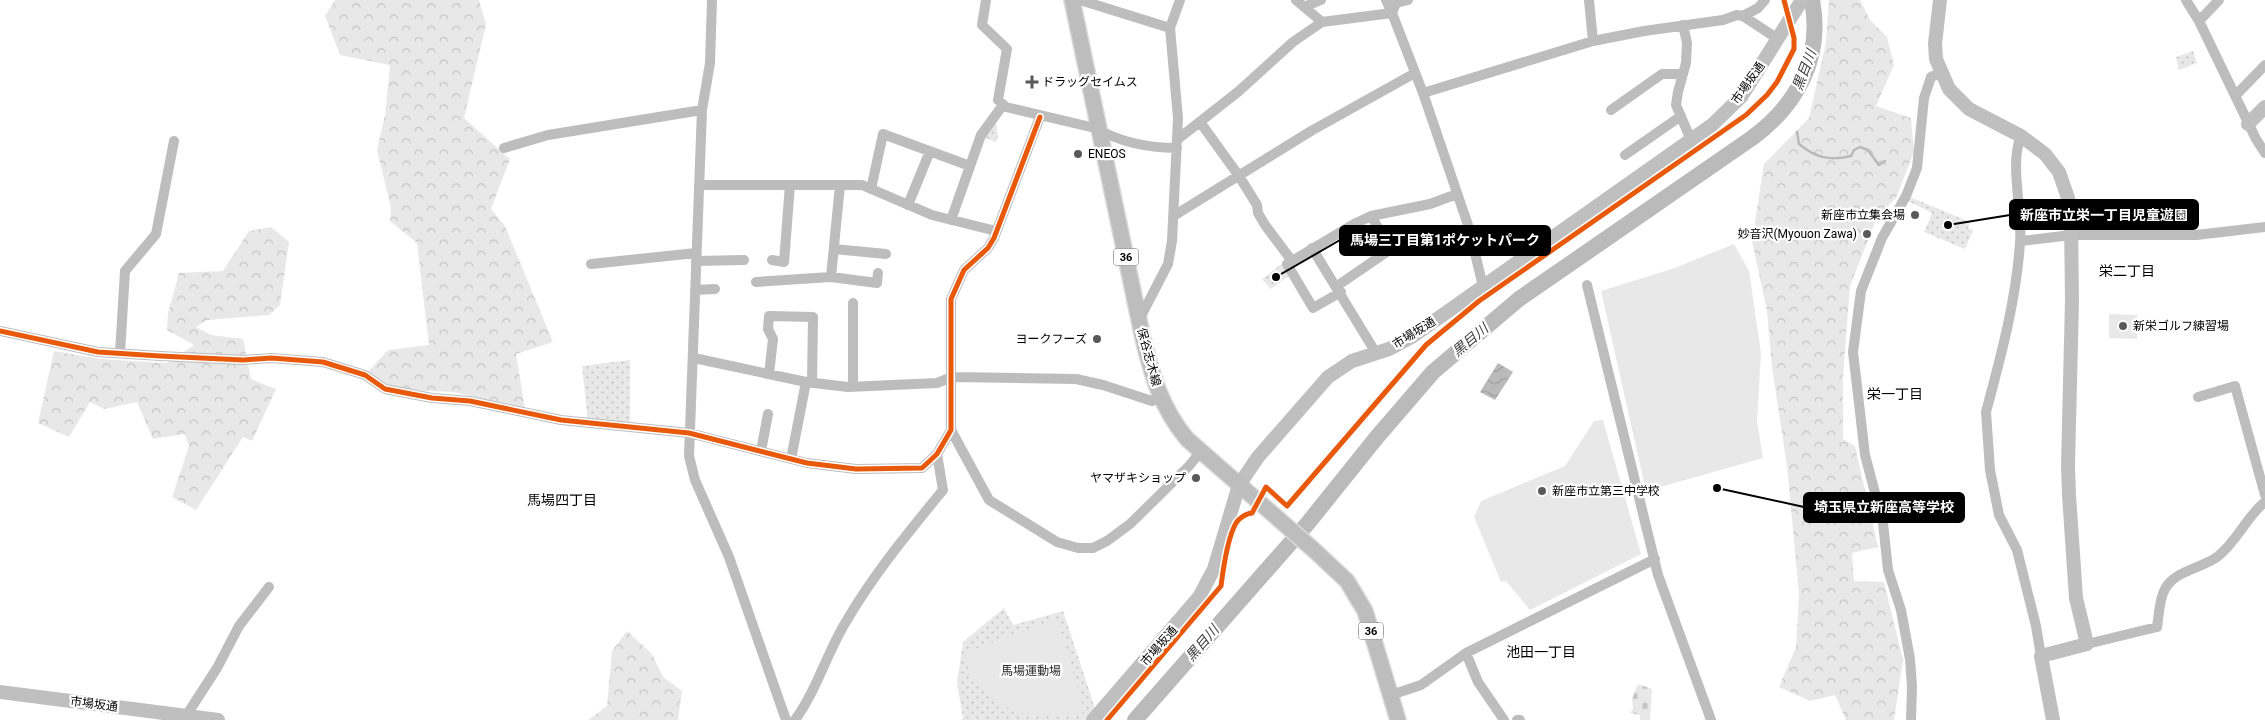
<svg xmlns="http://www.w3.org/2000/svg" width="2265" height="720" viewBox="0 0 2265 720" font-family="Roboto,'Noto Sans JP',sans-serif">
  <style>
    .grass { fill: url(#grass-dots) }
    .forest { fill: url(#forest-crowns) }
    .cemetery { fill: url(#cemetery-stones) }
    .pitch { fill: #e8e8e8 }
    .water { fill: url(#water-waves) }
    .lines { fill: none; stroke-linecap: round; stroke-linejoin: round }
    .stream { stroke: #bababa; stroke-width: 2.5 }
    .river { stroke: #bababa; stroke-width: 16 }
    .primary-casing { stroke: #dbdbdb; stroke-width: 18 }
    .street { stroke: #bdbdbd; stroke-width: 10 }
    .secondary { stroke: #bfbfbf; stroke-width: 14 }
    .primary { stroke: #bdbdbd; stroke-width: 15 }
    .cycleway-casing { stroke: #fff; stroke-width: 8 }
    .cycleway { stroke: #e8590c; stroke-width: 5 }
    .poi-dot { fill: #595959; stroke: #fff; stroke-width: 2 }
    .labels { text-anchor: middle; stroke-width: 4.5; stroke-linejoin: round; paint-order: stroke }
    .shield { fill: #fff; stroke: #4c4c4c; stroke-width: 1 }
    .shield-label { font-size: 11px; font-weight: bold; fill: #000 }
    .poi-label { font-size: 12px; fill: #000; stroke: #fff; text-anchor: start }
    .street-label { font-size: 12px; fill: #000; stroke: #fff }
    .park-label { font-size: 12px; fill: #2c2c2c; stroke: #fff }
    .water-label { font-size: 14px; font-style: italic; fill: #3d3d3d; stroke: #fff }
    .neighbourhood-label { font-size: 14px; fill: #000; stroke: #fff }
    .leader { fill: none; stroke: #000; stroke-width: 2 }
    .callout-dot { fill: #000; stroke: #fff; stroke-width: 2 }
    .callout { fill: #000; stroke: #000; stroke-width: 2 }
    .callout-label { font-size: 14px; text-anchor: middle; font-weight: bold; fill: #fff }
  </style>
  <defs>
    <pattern id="grass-dots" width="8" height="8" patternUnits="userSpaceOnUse" patternTransform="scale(1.25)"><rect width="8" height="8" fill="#e8e8e8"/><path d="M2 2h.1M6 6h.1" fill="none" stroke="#c5c5c5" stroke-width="1.8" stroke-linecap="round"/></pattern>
    <pattern id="forest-crowns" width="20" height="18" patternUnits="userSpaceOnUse" patternTransform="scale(1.25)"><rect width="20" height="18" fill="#e8e8e8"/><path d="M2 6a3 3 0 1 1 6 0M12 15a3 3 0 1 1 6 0" fill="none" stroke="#c5c5c5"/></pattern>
    <pattern id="cemetery-stones" width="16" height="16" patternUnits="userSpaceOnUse" patternTransform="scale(1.25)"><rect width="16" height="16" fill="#e8e8e8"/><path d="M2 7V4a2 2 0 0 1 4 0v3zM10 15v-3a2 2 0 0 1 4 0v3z" fill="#c5c5c5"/></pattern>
    <pattern id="water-waves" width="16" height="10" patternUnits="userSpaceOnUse" patternTransform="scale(1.25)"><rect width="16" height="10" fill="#bababa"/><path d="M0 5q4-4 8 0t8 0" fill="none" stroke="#9e9e9e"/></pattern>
  </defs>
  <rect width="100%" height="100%" fill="#fff"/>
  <path class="grass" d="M2193,51L2197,63L2179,70L2176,57Z
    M996,123L998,136L996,142L982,137Z
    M1910,197L1970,222L1968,228L1973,230L1965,249L1924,232L1932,213L1908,201Z
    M1283,263L1290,275L1271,289L1262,279Z
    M630,360V427L588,422L582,366Z
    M1004,608L1013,625L1063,611L1095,708L1085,720H961L963,718L957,683L963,642Z"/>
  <path class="forest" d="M335,0H479L486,24L464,118L510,159L491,209L505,226L553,342L516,354L525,408L453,392L385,389L365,375L388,350L429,345L417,243L390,221L391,208L377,150L385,115L390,65L340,55L325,16Z
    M1829,0H1860L1870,20L1887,37L1894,65L1876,106L1911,118L1914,152L1896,198L1877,217L1850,286L1843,376V439L1855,446L1878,547L1852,553L1854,581L1884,582L1903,660L1894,720H1846L1835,695L1810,701L1779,687L1796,647L1799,594L1787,466L1772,367L1767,311L1752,241L1764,164L1809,118L1826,43Z
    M271,227L289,242L280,305L269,315L207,320L196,327L211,335L243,339L251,379L276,389L252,441L243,437L196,510L172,497L189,446L185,434L153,439L137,402L104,409L90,402L69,437L38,423L54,351L100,359L167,363L194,345L167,330L168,313L179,273L223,271L249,231Z
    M627,631L652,654L663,677L682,691L678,720H588L607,706L612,651Z"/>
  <path class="cemetery" d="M1638,684L1652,689L1650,720H1640V715L1630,713L1633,709L1632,699Z"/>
  <path class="pitch" d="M1734,244L1749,271L1761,353L1757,422L1763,458L1646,491L1601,291L1672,269Z
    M2109,314L2137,315V339L2109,338Z
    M1603,420L1641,554L1530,610L1506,581L1501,582L1474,517L1481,501L1565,466L1594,421Z
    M1057,619L1085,712C1046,720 1016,720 985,692C981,689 974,684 971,679C967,672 968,660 966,652Z"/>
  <path class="water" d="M1498,363L1513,372L1495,400L1480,392Z"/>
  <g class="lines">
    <path class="stream" d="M1779,116L1783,119
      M1797,132L1799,144C1816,158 1830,161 1851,156L1854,150L1860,147L1868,150L1879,165L1885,161"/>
    <path class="river" d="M1135,720L1308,523L1377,437L1433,372L1519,299L1752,138C1798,104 1823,57 1812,0"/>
    <defs>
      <path id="primary" d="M1072,0L1142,334C1151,373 1161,408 1187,439L1315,551L1347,581L1365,611L1398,720"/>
    </defs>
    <use href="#primary" class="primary-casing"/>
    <path class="street" d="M712,0L710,63L702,110L689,456L695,480L729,557L786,720
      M986,0L982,25L1007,49L998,100L1006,107L1095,128C1120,142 1149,148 1177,148
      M1080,0L1170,28
      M1296,0L1322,22
      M1386,0L1392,13
      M1589,0L1593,41
      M2186,0L2199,21L2256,139L2265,153
      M1304,7L1321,0
      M1392,13L1396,3L1408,0
      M1743,16L1758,8L1765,0
      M2199,21L2219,0
      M1683,25L1687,43L1686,63L1678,92L1676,105L1691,140
      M1423,93L1593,41L1644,31L1723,20L1737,15L1743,16L1778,39
      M2236,95L2265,65
      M1611,110L1662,74H1683
      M1200,122L1239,176L1257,205L1258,213L1265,225L1292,261L1287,264L1313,308L1341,292
      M2021,136C2009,164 2023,211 2020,243C2016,301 2001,356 1986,412L1990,470L1999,515L2017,550L2036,626L2041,656
      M1178,139L1239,91L1293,42L1322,22L1392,13L1423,93L1468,225L1483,286
      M504,148L548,135L702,110
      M1625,155L1681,116
      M699,185H862L932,215L996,231
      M871,189L883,134L970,166
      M908,205L930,151
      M1175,215L1311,131L1415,73
      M951,220L981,135L1003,105
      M2021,241L2071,235H2196L2265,227
      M1312,248L1376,353
      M834,249L886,254
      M772,260L784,262L790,185
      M696,261L744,260
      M1292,261L1354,224L1371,216L1430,204L1457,194
      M591,264L696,253
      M831,277L840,185
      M756,282L831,277L877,283L878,273
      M1587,285L1658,575L1711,720
      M1337,286L1391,249L1371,216
      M695,290L715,289
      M853,303V387
      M1139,320L1168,264L1172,241L1178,118L1170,28L1180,0
      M0,331L98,352L160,356L243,360L271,358L323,362L365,375L385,389L432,398L470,401L561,420L689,433L807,463L856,469L922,468L937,454L951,430V299L964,270L988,248L994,238L1040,117
      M120,353L125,271L156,234L174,141
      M694,358L806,382L848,387L937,383L952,377L1076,379L1103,385L1152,401L1160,397
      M769,374L773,339L768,329L769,316L813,317L812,383
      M2198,397L2235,386L2265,495
      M951,430L989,500L1057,542L1078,548H1093L1107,541L1130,524L1189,466L1201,451
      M761,451L768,414
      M791,459L806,382
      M2087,644L2157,627C2159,616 2159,599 2165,589C2174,571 2202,568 2217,557C2237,542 2246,517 2265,502
      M1466,653L1478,682L1504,720
      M1391,695L1421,685L1466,653L1655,559
      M186,716L217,668L239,626L269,587
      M795,720C816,691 826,656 844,625C873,575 907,534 943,490L937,454
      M1517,720H1520
      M1911,720L1912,686L1910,659L1901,610L1888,570L1883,523L1865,455L1853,352L1861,291L1882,238L1906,196L1917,168L1924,98L1931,77L1941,73"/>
    <path class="secondary" d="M1940,0L1935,44L1936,59L1949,89L1969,109L2021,136L2045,154L2059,172L2068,198L2071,219L2072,300L2068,466L2069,495L2076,598L2087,644L2041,656L2053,720
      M2248,124L2265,107
      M0,692L218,720
      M1093,720L1199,597L1214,569L1239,485L1258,457L1328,377L1352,361L1389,349L1413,336L1712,125L1741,97L1802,0"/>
    <use href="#primary" class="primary"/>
    <defs>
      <path id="cycleway" d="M0,331L98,352L160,356L243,360L271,358L323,362L365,375L385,389L432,398L470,401L561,420L689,433L807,463L856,469L922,468L937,454L951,430V299L964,270L988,248L994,238L1040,117
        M1107,720L1221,586C1223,570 1228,537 1236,523C1239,518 1247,513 1252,513L1266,487L1287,506L1426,345L1479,301L1746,115L1767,95L1777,82L1794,49V38L1784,0"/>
    </defs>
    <use href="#cycleway" class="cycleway-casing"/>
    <use href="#cycleway" class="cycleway"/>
  </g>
  <g class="poi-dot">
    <path d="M1029.5 74.5h5v5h5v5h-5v5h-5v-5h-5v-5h5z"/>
    <circle cx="1078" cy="154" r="5"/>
    <circle cx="1915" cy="215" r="5"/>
    <circle cx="1867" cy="234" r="5"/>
    <circle cx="2123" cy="326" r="5"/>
    <circle cx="1097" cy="339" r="5"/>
    <circle cx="1196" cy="478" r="5"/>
    <circle cx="1542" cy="491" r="5"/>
  </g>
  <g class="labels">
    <g class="shield">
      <rect x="1113.5" y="248.5" width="25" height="17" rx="4"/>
      <rect x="1358.5" y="622.5" width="25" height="17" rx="4"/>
    </g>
    <g class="shield-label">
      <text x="1126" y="261">36</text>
      <text x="1371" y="635">36</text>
    </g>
    <g class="poi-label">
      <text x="1042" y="86">ドラッグセイムス</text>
      <text x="1088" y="158">ENEOS</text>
      <text x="1905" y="219" text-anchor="end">新座市立集会場</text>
      <text x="1857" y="238" text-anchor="end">妙音沢(Myouon Zawa)</text>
      <text x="2133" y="330">新栄ゴルフ練習場</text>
      <text x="1087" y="343" text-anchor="end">ヨークフーズ</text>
      <text x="1186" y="482" text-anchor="end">ヤマザキショップ</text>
      <text x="1552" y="495">新座市立第三中学校</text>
    </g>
    <g class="street-label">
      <text transform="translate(1748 83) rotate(-55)" y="4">市場坂通</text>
      <text transform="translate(1414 333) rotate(-32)" y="4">市場坂通</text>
      <text transform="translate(1149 357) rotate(75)" y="4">保谷志木線</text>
      <text transform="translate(1159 646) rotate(-49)" y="4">市場坂通</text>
      <text transform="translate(94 704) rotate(7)" y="4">市場坂通</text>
    </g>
    <g class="park-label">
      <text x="1031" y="675">馬場運動場</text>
    </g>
    <g class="water-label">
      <text transform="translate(1804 70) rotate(-69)" y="5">黒目川</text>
      <text transform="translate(1470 340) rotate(-40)" y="5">黒目川</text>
      <text transform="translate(1202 643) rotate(-49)" y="5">黒目川</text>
    </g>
    <g class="neighbourhood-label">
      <text x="2127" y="276">栄二丁目</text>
      <text x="1895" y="399">栄一丁目</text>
      <text x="562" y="505">馬場四丁目</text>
      <text x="1541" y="657">池田一丁目</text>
    </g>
  </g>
  <path class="leader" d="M1948 225L2010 215M1276 277L1340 240M1717 488L1804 507"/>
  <g class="callout-dot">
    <circle cx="1948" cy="225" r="5"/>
    <circle cx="1276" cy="277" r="5"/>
    <circle cx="1717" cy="488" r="5"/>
  </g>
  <g class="callout">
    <rect x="2010" y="200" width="188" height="29" rx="5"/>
    <rect x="1340" y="226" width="210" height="29" rx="5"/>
    <rect x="1804" y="493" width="160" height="29" rx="5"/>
  </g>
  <g class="callout-label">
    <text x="2104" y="220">新座市立栄一丁目児童遊園</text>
    <text x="1445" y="245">馬場三丁目第1ポケットパーク</text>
    <text x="1884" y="512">埼玉県立新座高等学校</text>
  </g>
</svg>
